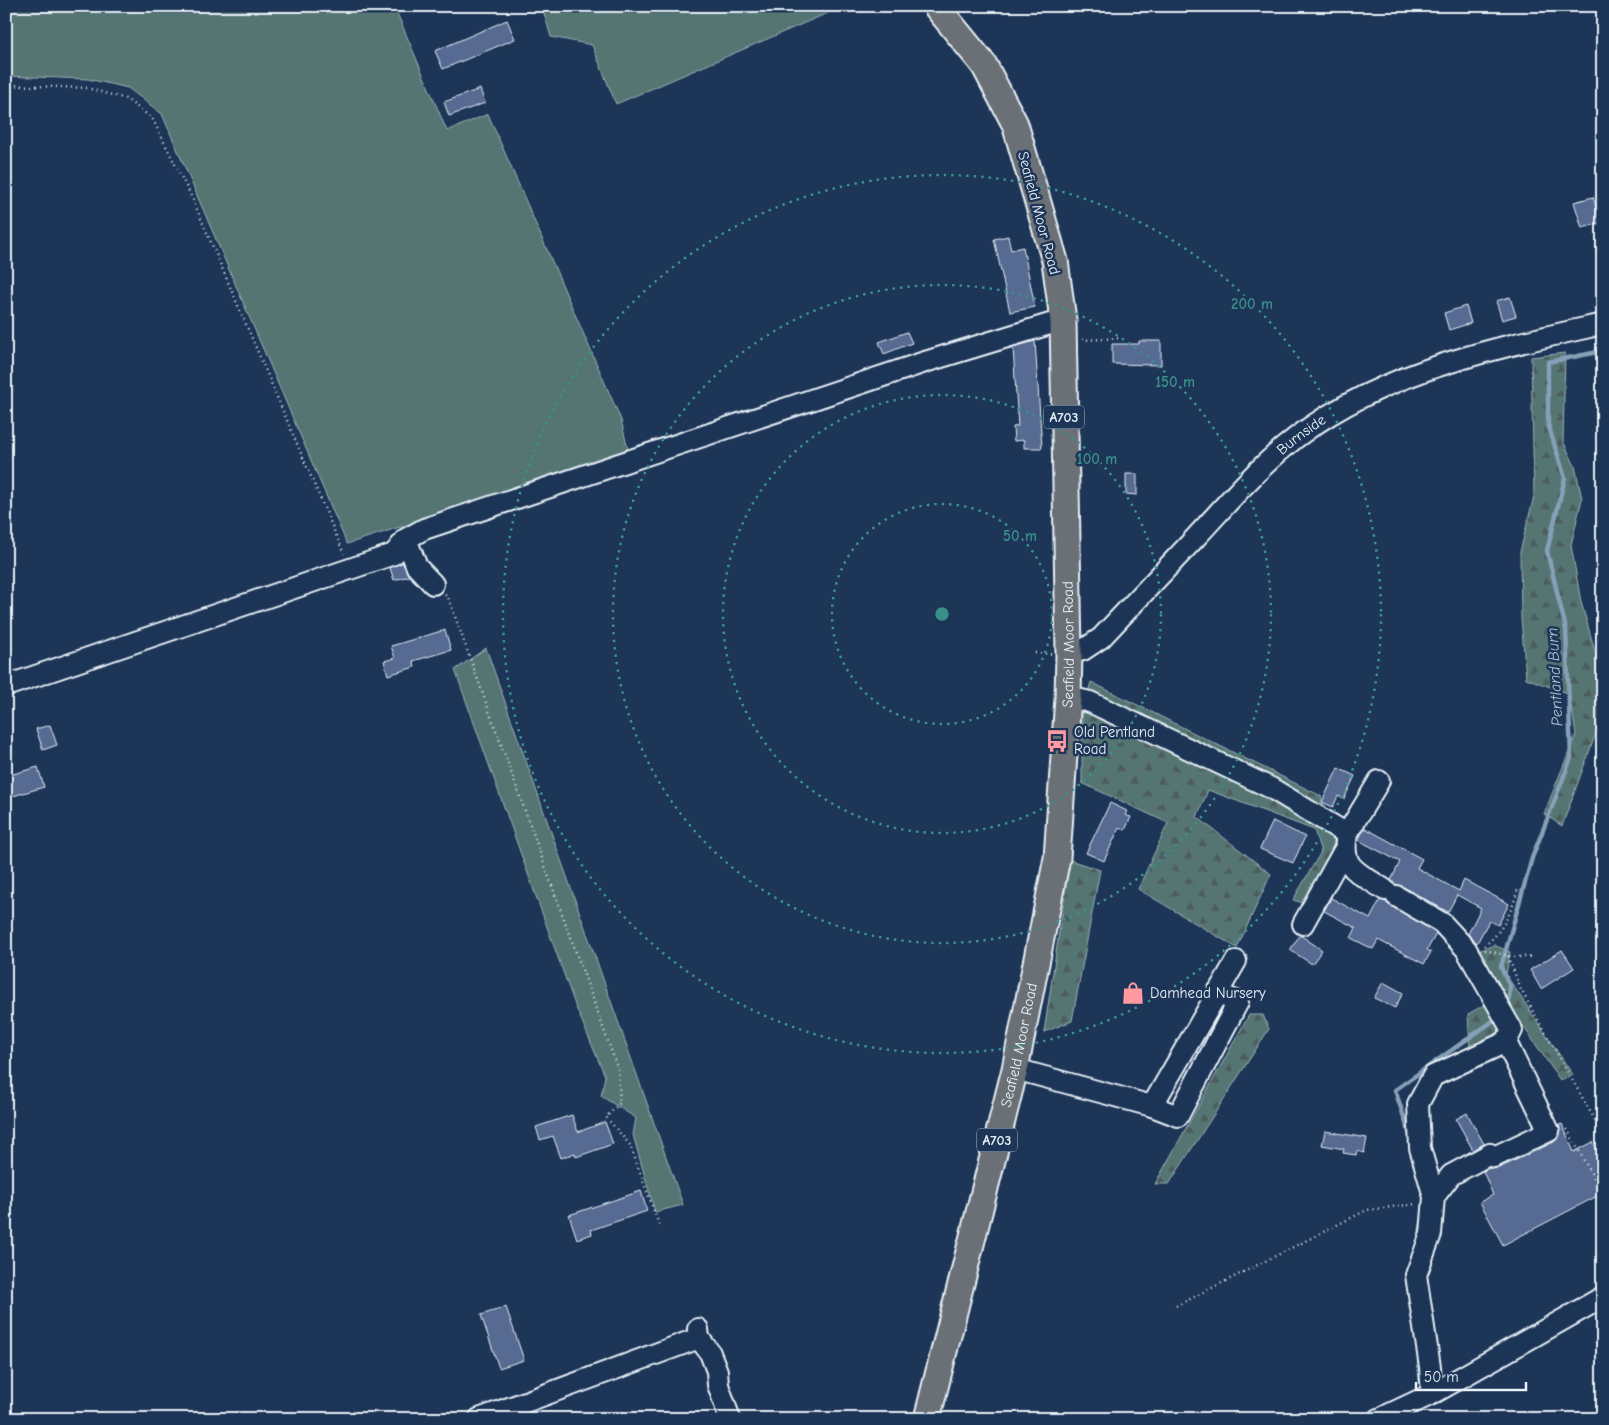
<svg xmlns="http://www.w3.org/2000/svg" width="1609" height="1425" viewBox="0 0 1609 1425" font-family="'Comic Neue',sans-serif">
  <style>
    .grass { fill: #557473; stroke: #9eb2b6 }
    .forest { fill: url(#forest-firs); stroke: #9eb2b6 }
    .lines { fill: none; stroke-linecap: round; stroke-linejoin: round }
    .stream { stroke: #86a1b7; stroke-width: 4.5 }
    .building { fill: #566a92; stroke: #e8f1f8 }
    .minor-casing { stroke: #e8f1f8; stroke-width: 24 }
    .major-casing { stroke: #e8f1f8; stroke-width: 29 }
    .path { stroke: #e8f1f8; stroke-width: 2.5; stroke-dasharray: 1 4; stroke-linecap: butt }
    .minor { stroke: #1d3557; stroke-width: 20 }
    .major { stroke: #6a7074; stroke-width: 25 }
    .ring { fill: none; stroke: #3a8f8a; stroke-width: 2.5; stroke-dasharray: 2.5 5 }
    .labels { text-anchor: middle; stroke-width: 5; stroke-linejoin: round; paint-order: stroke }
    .shield { fill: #1d3557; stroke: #abb9c8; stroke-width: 1 }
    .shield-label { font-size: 14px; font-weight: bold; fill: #e8f1f8 }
    .street-label { font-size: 15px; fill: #e8f1f8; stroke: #1d3557 }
    .poi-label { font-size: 15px; fill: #e8f1f8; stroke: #1d3557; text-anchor: start }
    .water-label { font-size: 16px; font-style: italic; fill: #afc2d2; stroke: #1d3557 }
    .centre { fill: #3a8f8a; stroke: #1d3557; stroke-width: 2.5 }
    .ring-label { font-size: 15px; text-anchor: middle; font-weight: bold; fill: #3a8f8a; stroke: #1d3557; stroke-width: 5; stroke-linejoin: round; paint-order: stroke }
  </style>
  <defs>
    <pattern id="forest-firs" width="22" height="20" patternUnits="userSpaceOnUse" patternTransform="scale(1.25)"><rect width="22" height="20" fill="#557473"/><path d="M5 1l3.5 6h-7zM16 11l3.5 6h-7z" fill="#4d5c5c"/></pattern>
  </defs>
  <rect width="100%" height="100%" fill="#1d3557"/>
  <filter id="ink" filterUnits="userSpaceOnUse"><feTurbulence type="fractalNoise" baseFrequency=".02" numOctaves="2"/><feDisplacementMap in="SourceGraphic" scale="10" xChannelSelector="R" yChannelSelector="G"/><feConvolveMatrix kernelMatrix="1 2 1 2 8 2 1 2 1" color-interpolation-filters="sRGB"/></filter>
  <g filter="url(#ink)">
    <path class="grass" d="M6,6H394L447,131L488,114L621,420L629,454L347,544L162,114L128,88L88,79L6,76Z
      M542,6H844L616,104L592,45L551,37Z
      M486,648L683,1205L655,1212L633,1135L636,1118L601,1096L605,1076L575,1005L455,670Z"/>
    <path class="forest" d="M1565,353L1563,441L1575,466L1582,499L1571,545L1581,602L1603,679V714L1562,826L1544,814L1576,734L1569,694L1526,678L1521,618L1520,552L1534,496L1531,357Z
      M1091,682L1321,796L1334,840L1328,870L1313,906L1293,900L1321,852L1314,830L1208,790L1197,817L1271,874L1237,948L1138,889L1168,823L1082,783V713Z
      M1070,860L1100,870L1072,1021L1044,1032Z
      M1494,945L1510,952L1506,975L1573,1075L1560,1080L1519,1020L1470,1050L1468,1014L1497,998L1473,953Z
      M1249,1015H1263L1269,1029L1169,1184H1155Z"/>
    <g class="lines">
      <path class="stream" d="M1508,1009L1510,986L1501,967L1532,858L1571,758L1566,629L1547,551L1565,478L1548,424V362L1603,351
        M1410,1135L1395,1090L1493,1021
        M1419,1240L1422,1223
        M1419,1361L1421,1384"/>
    </g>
    <path class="building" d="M507,20L515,39L443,69L435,51Z
      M480,89L485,103L449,116L444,102Z
      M1593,197L1601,223L1582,228L1574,202Z
      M1008,236L1011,250L1023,247L1035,307L1010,312L994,239Z
      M1510,297L1516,316L1502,320L1496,301Z
      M1466,306L1471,323L1449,330L1444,313Z
      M907,332L912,343L884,354L879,342Z
      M1035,341L1042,448H1024V440L1014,441L1013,427L1018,426L1013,347Z
      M1139,341H1161V365L1112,364V344H1139Z
      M1126,474H1137V495L1126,494Z
      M402,562L409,576L394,580L390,568Z
      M445,630L451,650L413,661L415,667L388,675L384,661L395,658L391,646Z
      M50,725L57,745L43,750L36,729Z
      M38,767L44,787L6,798V776Z
      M1338,768L1355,776L1344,799L1338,796L1333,807L1322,802Z
      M1110,803L1127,811L1125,815L1131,817L1125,830L1119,828L1104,861L1086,853Z
      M1273,821L1305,837L1293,863L1260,849Z
      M1365,828L1422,859L1417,868L1459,891L1464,880L1509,904L1498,925L1489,921L1477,943L1468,934L1481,908L1457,895L1448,912L1402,886L1395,884L1391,880L1400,862L1358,840Z
      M1331,898L1370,919L1380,900L1386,902L1434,932L1436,934L1427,950L1431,952L1424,964L1378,940L1373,949L1351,938L1356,928L1324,911Z
      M1300,935L1322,950L1312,964L1290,950Z
      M1562,950L1574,968L1541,989L1530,970Z
      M1383,982L1403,993L1395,1008L1374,998Z
      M1467,1113L1484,1144L1473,1150L1456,1119Z
      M572,1115L578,1132L605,1122L613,1144L576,1157L575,1153L561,1158L553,1136L540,1140L536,1127Z
      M1562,1124L1574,1152L1593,1142L1603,1160V1193L1503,1245L1480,1202L1493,1195L1483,1171L1490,1168H1499L1554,1142L1559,1137V1125Z
      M1325,1131L1367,1138L1364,1153L1357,1151L1356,1155L1343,1153L1344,1149L1322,1145Z
      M641,1191L647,1211L591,1230L592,1234L577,1239L569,1215Z
      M506,1307L524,1360L499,1368L481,1315Z"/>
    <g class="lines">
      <defs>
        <g id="minor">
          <path d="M406,539L417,567L433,584"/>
          <path id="s1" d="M1069,654L1083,650L1101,638C1133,604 1165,570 1197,536C1224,507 1251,475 1282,449C1371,373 1491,349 1603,324"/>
          <path d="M6,686L394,554L406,539L424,529L925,362L1063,320"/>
          <path d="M1068,697L1090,702L1271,788L1347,834C1340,870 1359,872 1385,890"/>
          <path d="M1347,834L1379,781"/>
          <path d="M1396,896L1442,923L1466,949L1512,1030L1506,1042"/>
          <path d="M1303,924L1343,852"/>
          <path d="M1015,1069L1152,1106L1236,961"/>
          <path d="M1152,1106L1178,1116L1238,1002L1217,993"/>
          <path d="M698,1329L699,1338L710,1353L717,1371L718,1385L730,1419"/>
          <path d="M1432,1394L1430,1367L1416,1275L1431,1234L1434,1197L1420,1148L1418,1104L1433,1076L1506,1042L1549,1131L1494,1157L1490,1154L1451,1175L1434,1197"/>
          <path d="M479,1419L699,1338"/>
          <path d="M1379,1419L1432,1394L1603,1297"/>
        </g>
        <g id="major">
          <path id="s2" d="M927,1419L1015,1069L1057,858L1068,697L1069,654L1063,320L1055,261L1015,124L984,65L936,6"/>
        </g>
      </defs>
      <use href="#minor" class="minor-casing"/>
      <use href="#major" class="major-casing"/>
      <path class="path" d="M6,85L87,88L126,99L152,118L193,200L344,554
        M1082,340L1120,338
        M445,595L448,597L618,1069L620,1103L606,1117L630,1145L659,1225
        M1035,653L1051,654
        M1484,946C1503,931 1512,912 1518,888
        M1485,950L1513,957H1530
        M1508,956L1521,990L1603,1134
        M1567,1129L1603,1195
        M1176,1306L1367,1210L1416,1204"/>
      <use href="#minor" class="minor"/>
      <use href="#major" class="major"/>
    </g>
  </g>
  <g class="ring">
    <circle cx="942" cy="614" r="110"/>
    <circle cx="942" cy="614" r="219"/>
    <circle cx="942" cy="614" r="329"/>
    <circle cx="942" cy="614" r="439"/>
  </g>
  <defs>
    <symbol id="bus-bare" viewBox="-9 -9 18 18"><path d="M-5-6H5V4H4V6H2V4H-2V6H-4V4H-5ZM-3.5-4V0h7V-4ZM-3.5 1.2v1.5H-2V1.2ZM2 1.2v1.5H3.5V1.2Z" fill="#ff9aa2" stroke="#1d3557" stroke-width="2.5" paint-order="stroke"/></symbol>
    <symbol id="shop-bare" viewBox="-9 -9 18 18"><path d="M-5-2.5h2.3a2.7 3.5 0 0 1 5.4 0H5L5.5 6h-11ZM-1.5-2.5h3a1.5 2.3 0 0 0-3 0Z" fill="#ff9aa2" stroke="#1d3557" stroke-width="2.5" paint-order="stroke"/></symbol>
  </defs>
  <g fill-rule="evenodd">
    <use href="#bus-bare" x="1041" y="725" width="32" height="32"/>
    <use href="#shop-bare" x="1117" y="977" width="32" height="32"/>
  </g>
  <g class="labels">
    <g class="shield">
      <rect x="1044" y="405.5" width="40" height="23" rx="4"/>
      <rect x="977" y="1128.5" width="40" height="23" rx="4"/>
    </g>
    <g class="shield-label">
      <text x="1064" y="422">A703</text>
      <text x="997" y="1145">A703</text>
    </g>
    <g class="street-label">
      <text transform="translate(1039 213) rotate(75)" y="5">Seafield Moor Road</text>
      <text dy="5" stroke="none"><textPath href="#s1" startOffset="322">Burnside</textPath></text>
      <text dy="5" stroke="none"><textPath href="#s2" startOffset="790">Seafield Moor Road</textPath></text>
      <text dy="5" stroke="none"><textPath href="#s2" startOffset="385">Seafield Moor Road</textPath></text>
    </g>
    <g class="poi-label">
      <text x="1074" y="737">Old Pentland<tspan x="1074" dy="17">Road</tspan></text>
      <text x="1150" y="998">Damhead Nursery</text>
    </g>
    <g class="water-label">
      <text transform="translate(1554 677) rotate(-93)" y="6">Pentland Burn</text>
    </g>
  </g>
  <circle cx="942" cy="614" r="8" class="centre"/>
  <g class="ring-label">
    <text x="1252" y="309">200 m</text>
    <text x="1175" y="387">150 m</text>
    <text x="1097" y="464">100 m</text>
    <text x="1020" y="541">50 m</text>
  </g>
  <rect width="1609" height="1425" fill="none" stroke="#1d3557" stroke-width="25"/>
  <rect x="12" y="12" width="1584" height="1400" fill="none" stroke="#e8f1f8" stroke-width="2" filter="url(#ink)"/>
  <path d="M1416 1382v8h110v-8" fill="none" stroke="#e8f1f8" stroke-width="2.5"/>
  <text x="1424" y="1382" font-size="15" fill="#e8f1f8" stroke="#1d3557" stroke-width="4" paint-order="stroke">50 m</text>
</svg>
